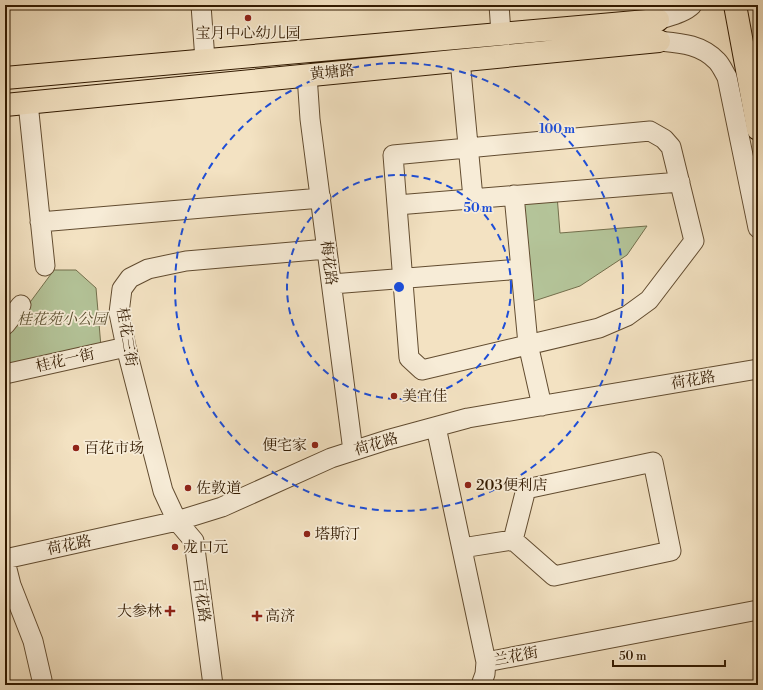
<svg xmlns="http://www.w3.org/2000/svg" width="763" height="690" viewBox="0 0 763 690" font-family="'Libre Bodoni','Noto Serif SC',serif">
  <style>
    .green { fill: #b4c499; stroke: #736f4c }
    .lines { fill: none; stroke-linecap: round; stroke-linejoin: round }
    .minor-casing { stroke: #624c30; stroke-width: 21 }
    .major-casing { stroke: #321a00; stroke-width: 24 }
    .minor { stroke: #f7ecd7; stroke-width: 19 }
    .major { stroke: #f3e2c2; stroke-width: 22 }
    .ring { fill: none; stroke: #1d4ed8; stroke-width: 2; stroke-dasharray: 7 5 }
    .poi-dot { fill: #8f2418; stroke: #f7ecd7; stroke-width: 1.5 }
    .labels { text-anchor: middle; stroke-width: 3.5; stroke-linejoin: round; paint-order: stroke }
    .poi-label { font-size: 15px; fill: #321a00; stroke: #f7ecd7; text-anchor: start }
    .street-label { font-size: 15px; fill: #321a00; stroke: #f7ecd7 }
    .park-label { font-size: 15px; font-style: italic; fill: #594d2e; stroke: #f7ecd7 }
    .centre { fill: #1d4ed8; stroke: #f7ecd7; stroke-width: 2 }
    .ring-label { font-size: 12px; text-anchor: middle; font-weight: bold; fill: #1d4ed8; stroke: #f7ecd7; stroke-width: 3.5; stroke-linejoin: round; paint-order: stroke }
  </style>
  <rect width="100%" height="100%" fill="#f3e2c2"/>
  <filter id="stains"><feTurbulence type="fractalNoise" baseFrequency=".005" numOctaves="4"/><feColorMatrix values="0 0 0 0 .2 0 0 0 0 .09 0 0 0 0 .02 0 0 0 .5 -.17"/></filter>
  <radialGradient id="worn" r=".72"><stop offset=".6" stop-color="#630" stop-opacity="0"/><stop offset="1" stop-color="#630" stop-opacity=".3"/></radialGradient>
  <path class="green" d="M557,195L560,233L647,226L627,255L580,286L531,302L523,198Z
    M54,270H76L96,288L101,347L5,369V336Z"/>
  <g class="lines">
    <defs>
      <path id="minor" d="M201,5L205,60
        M499,5L501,33
        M658,20C669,16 684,13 692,5
        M659,41C680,43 701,44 717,61C721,65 724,72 727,77L758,228
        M460,60L473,198
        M307,75L310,119L353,451
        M28,103L45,266
        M650,131L664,139L671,147L694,241L649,300L627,316L599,328L422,370L409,358L393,155Z
        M514,195L528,344L542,406
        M397,205L680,182
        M40,222L321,198
        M332,284L521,269
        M5,325L21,305
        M5,374L126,347
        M436,427L486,662L485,674L481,685
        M462,548L513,540L554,576L671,551L653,462L526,489L513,540
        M5,559L177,521L222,507L331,458L387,440L468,418L758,369
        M5,561L11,585L33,641L42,680V685
        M486,662L758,610
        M213,685L194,541L177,521L163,491L126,347L119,313L122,289L130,278L148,269L186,261L327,249"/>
      <path id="major" d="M735,5L758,129
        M5,78L658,20
        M5,105L659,41"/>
    </defs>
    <use href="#minor" class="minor-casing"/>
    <use href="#major" class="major-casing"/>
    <use href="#minor" class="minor"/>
    <use href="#major" class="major"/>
  </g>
  <g class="ring">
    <circle cx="399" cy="287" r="112"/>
    <circle cx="399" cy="287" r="224"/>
  </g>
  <g class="poi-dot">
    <circle cx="248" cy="18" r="4"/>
    <circle cx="394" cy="396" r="4"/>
    <circle cx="315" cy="445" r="4"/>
    <circle cx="76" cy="448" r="4"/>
    <circle cx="468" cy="485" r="4"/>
    <circle cx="188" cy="488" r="4"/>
    <circle cx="307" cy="534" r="4"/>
    <circle cx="175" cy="547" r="4"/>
    <path d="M168 605h4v4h4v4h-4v4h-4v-4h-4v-4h4z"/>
    <path d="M255 610h4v4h4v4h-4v4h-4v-4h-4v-4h4z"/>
  </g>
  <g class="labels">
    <g class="poi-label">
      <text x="248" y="38" text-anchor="middle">宝月中心幼儿园</text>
      <text x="402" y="401">美宜佳</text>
      <text x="307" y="450" text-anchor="end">便宅家</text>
      <text x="84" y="453">百花市场</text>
      <text x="476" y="490">203便利店</text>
      <text x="196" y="493">佐敦道</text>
      <text x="315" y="539">塔斯汀</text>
      <text x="183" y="552">龙口元</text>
      <text x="162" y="616" text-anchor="end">大参林</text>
      <text x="265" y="621">高济</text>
    </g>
    <g class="street-label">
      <text transform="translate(332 72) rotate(-6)" y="5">黄塘路</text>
      <text transform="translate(329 263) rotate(83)" y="5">梅花路</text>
      <text transform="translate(127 337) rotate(81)" y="5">桂花三街</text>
      <text transform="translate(65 360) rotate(-13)" y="5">桂花一街</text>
      <text transform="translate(693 380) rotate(-10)" y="5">荷花路</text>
      <text transform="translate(376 444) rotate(-17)" y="5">荷花路</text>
      <text transform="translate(69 545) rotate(-12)" y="5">荷花路</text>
      <text transform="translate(202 600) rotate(82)" y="5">百花路</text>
      <text transform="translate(516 656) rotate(-11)" y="5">兰花街</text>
    </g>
    <g class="park-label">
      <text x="62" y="324">桂花苑小公园</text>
    </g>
  </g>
  <circle cx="399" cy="287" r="6" class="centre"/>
  <g class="ring-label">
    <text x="557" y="133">100 m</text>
    <text x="478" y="212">50 m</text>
  </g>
  <rect width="763" height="690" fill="none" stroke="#f3e2c2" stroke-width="20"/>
  <rect x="6" y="6" width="751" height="678" fill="none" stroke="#321a00" stroke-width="2"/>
  <rect x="10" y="10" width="743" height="670" fill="none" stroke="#321a00"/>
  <path d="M613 660v6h112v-6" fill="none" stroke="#321a00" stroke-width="2"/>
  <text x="619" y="660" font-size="12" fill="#321a00" stroke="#f7ecd7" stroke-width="3" paint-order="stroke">50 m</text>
  <rect width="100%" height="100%" filter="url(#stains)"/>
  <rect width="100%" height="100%" fill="url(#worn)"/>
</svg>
